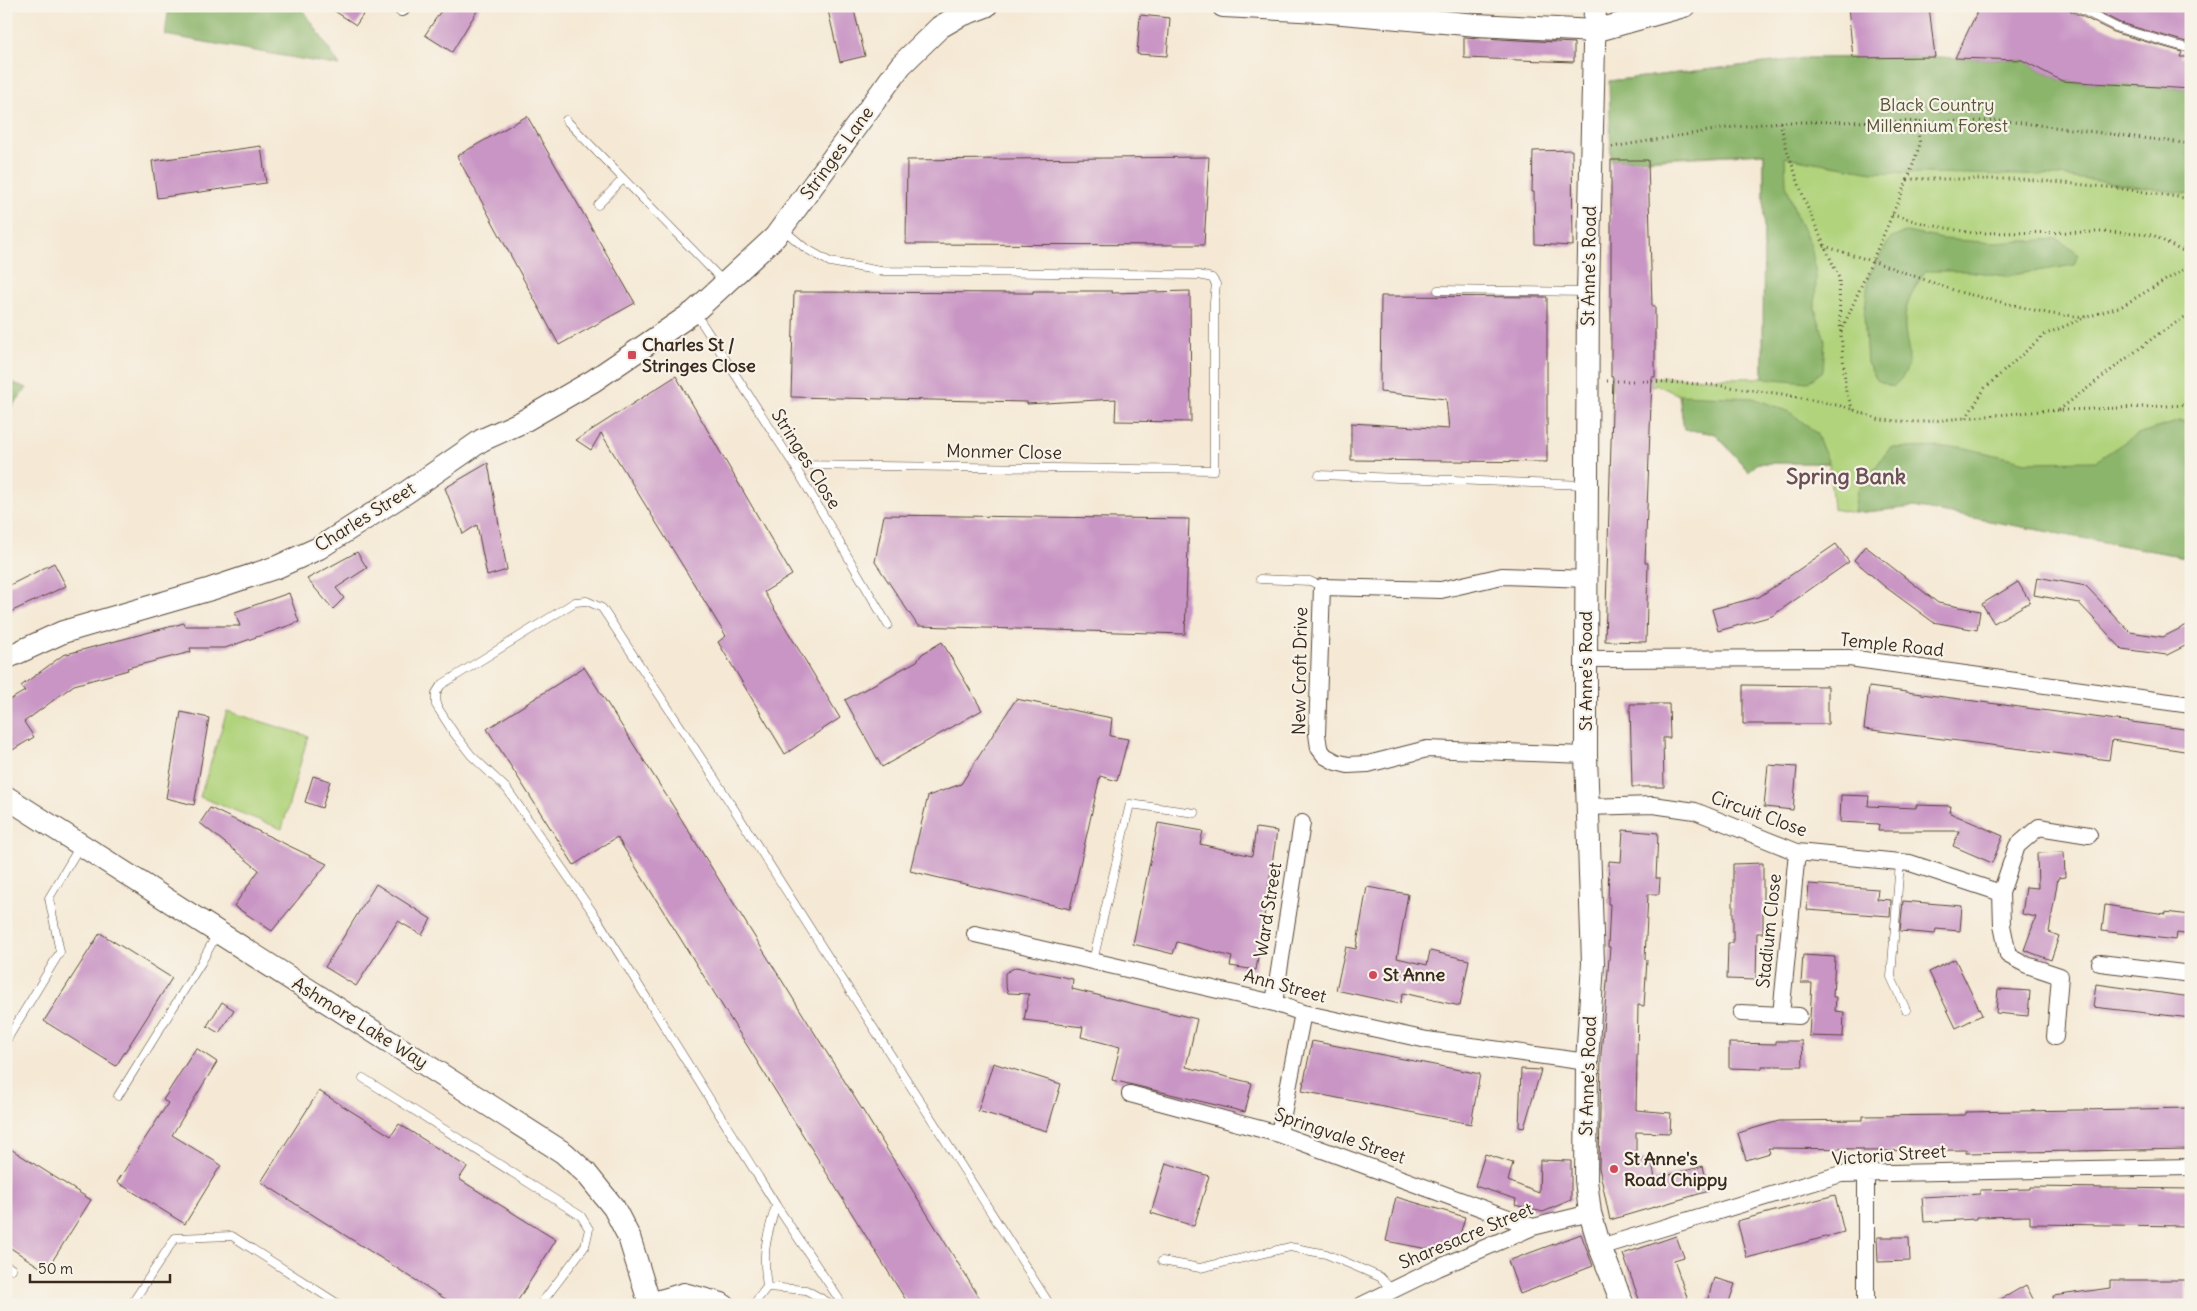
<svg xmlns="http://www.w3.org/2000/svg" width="2197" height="1311" viewBox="0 0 2197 1311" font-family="Delius,sans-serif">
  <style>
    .green { fill: #b0d37c; stroke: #767e4d }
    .forest { fill: #8cb56c; stroke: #647045 }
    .building { fill: #c995c5 }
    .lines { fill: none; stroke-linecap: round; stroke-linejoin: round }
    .lane-casing { stroke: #574739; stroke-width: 9 }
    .street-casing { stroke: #574739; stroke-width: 18 }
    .secondary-casing { stroke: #574739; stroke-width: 24 }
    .path { stroke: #574739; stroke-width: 3; stroke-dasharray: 1 4; stroke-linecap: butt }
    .lane { stroke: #fff; stroke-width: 8 }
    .street { stroke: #fff; stroke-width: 16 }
    .secondary { stroke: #fff; stroke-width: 22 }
    .poi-dot { fill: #d1495b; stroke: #f7f3e8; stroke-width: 2 }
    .labels { text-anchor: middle; stroke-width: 4.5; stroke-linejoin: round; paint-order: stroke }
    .park-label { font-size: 18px; fill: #585436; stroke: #f7f3e8 }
    .street-label { font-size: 18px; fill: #3b2a1e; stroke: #f7f3e8 }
    .poi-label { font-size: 18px; font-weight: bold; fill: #3b2a1e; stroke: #f7f3e8; text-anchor: start }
    .district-label { font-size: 22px; font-weight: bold; fill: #6d4f58; stroke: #f7f3e8 }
  </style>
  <rect width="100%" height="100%" fill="#f7f3e8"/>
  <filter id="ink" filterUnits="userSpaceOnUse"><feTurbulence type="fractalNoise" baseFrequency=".02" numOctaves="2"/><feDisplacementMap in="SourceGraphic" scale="10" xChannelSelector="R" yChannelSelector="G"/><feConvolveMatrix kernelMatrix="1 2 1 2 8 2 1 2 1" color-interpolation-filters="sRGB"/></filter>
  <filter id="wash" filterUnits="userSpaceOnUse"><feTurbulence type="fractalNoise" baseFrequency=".0096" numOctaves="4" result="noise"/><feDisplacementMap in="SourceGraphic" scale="20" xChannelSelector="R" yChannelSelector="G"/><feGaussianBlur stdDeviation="1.12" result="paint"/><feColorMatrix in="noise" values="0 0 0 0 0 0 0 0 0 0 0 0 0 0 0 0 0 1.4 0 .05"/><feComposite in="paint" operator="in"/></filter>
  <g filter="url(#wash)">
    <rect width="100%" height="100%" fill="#f5e9d5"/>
    <path class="green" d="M1935,57L2022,60L2062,81L2191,89V558L1914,507L1854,513L1833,509L1829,463H1758L1749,472L1716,434L1684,429L1679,395L1657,385L1612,391L1611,377L1763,378L1764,153L1648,160L1609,81L1808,58Z
      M227,711L308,736L282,829L200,797Z"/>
    <path class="forest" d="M169,6H301L340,66L165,35Z
      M1935,57L2022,60L2062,81L2191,89V194L2060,176L1873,172L1785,157L1786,184L1796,215L1811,245L1816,275L1815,309L1825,340L1823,371L1808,382L1763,378L1764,153L1611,160L1609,81L1808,58Z
      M1906,232L1943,239L1994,243L2058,239L2078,254L2074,265L2006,276L1967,271H1925C1917,285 1906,300 1905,318C1903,347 1921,362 1893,387L1877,380L1867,363L1864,316L1869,275L1890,239Z
      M6,380L27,388L6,414Z
      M1679,395L1753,398L1790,412L1816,433L1829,463H1758L1749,472L1716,434L1684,429Z
      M2180,421L2191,422V558L1914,507L1854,513L1857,491L1890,448L1961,447L2026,462L2096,461L2137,434Z"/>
    <g id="blocks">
      <path class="building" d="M327,6H369L356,25Z
        M444,6H480L452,52L425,35Z
        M827,6H853L865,56L840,62Z
        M1848,6H1929L1935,57L1853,58Z
        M1980,6H2068L2071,11L2116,33L2182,52L2180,57H2191V89L2062,81L2022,60L1955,58Z
        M2087,6H2191V31L2186,42L2120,23Z
        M1140,15L1170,18L1167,56L1137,54Z
        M1464,37L1574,43V62L1464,58Z
        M527,116L635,303L559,345L457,156Z
        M261,146L266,183L157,198L152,161Z
        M1572,150L1573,246L1535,244L1534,192H1532L1533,151Z
        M1209,157L1204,245L906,244L907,160Z
        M1611,160H1648L1652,306H1655V377H1652L1645,563H1648L1646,642L1605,641L1613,377H1611Z
        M1033,291H1112V293L1190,291L1191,422L1115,421L1116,399L1027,404V402L791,397L794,292L1033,293Z
        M1381,296L1547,297V462L1351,460V423L1449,429L1446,399L1380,392Z
        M676,376L792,575L764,592L840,718L785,754L718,642L726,636L601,433L591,450L576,440Z
        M488,463L507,570L487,576L477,525L463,534L445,488Z
        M884,515L1189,519L1185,634L918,626L875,562Z
        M1836,544L1849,562L1772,616L1718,631L1712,609L1759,597Z
        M1865,546L1938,603L1980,611L1977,630L1933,622L1884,586L1854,560Z
        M357,552L367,568L336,588L344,598L333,609L307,579Z
        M54,563L66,586L6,614V587Z
        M2037,577L2086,586L2130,632L2163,637L2191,623V643L2167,655L2122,649L2079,603L2034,595Z
        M2018,582L2030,602L1994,623L1982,604Z
        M289,593L299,622L225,648H190L191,652L127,668L128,670L74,685L24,722L34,737L6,754V702L25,691L21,686L63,655L184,623L185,626H240L235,612Z
        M942,642L982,710L882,767L845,700L917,661L922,654Z
        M584,667L675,809L984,1305H909L617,837L574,865L487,729Z
        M1743,685L1828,686V724H1743Z
        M1869,687L2184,729L2191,733V752L2112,740L2109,760L1864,729Z
        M1016,699L1112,718L1110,736L1128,739L1117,781L1100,776L1070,909L910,871L928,796L961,784Z
        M1630,704H1669L1670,738H1663L1664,787H1632Z
        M181,712L209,718L194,805L166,798Z
        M1768,765L1797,767L1793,810L1764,807Z
        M313,776L330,781L322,808L305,802Z
        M1841,795L1869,796L1868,806L1916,808V805L1951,806L1950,813L2003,836L1992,863L1953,846L1959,831H1878L1879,824L1840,822Z
        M210,808L327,864L272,931L234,906L259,870L200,823Z
        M1158,823L1203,831L1200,844L1252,856L1256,828L1277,831L1256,970L1230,966L1232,957L1177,942L1173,954L1133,944Z
        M1623,830L1658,833L1656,878H1660L1659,894H1648L1645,959L1647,960L1644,1006L1638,1005L1636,1110L1671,1113L1670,1133L1636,1132V1159L1652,1161L1655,1179L1703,1166L1709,1191L1610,1220L1599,1168L1601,1053L1610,947H1608L1610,904H1608L1609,861L1621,862Z
        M2064,852L2065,877L2058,878L2049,932L2059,936L2051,960L2024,950L2036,917L2022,914L2026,887L2038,888L2037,853Z
        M1763,863V933H1757L1756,980L1727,979L1728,943H1733V864Z
        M376,884L431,919L422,935L398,921L356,986L325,967Z
        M1809,884L1878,889L1877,899L1891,900L1890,916L1807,910Z
        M1367,887L1408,894L1397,958L1427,965L1430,951L1469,960L1460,1006L1403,993L1400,1004L1336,990L1346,947L1356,949Z
        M1903,901L1962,906L1960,931L1936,929L1935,934L1900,931Z
        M2105,905L2165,914V912L2191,915V935L2177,933L2176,940L2102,931Z
        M100,933L172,978L116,1066L44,1021Z
        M1803,955L1835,957L1833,997H1836L1835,1011L1844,1012L1843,1037L1809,1036L1812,983H1801Z
        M1955,959L1982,1015L1956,1028L1929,972Z
        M1016,967L1073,979L1072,989L1197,1019L1186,1067L1252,1083L1245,1112L1112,1080L1120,1047L1081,1037L1083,1027L1024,1020L1029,994L1008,993L1005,984V973Z
        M2096,984L2191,997V1018L2093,1007Z
        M1998,989L2030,991L2028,1016L1996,1013Z
        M222,1002L234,1010L219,1033L207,1026Z
        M1312,1041L1480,1074L1471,1124L1302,1091Z
        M1776,1041H1802L1803,1066H1762V1069L1729,1068V1043L1776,1044Z
        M196,1048L217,1062L172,1135L221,1165L185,1224L117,1182L168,1103L163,1100Z
        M993,1063L1061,1084L1047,1131L978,1111Z
        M1521,1069L1541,1070L1524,1128L1519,1127Z
        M319,1091L391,1136L399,1124L467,1167L459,1179L556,1240L515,1305H455L261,1182Z
        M2191,1108V1149L1966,1153V1150L1863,1151V1149L1768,1148L1770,1153L1746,1160L1738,1133L1779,1121L1863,1120V1116L1965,1115V1112Z
        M6,1146L91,1200L46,1271L6,1245Z
        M1485,1154L1513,1163L1508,1181L1539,1193L1540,1160L1571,1161V1200L1543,1212L1515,1205L1516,1199L1475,1186Z
        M1166,1163L1209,1176L1194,1226L1151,1213Z
        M2030,1187L2191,1189V1226L2030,1224V1216L1976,1217V1219L1924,1222L1922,1197L1980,1194V1190L2030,1189Z
        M1835,1195L1844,1232L1747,1258L1737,1221Z
        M1396,1197L1465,1217L1458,1242L1438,1251L1386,1241Z
        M1581,1234L1593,1266L1520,1294L1508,1261Z
        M1676,1236L1684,1257L1674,1260L1688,1300L1674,1305H1641L1623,1254Z
        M1877,1237H1909L1910,1261L1878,1262Z
        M1714,1278L1735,1284L1728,1305H1706Z
        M2110,1280H2186V1305H2054L2053,1296L2110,1288Z
        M2026,1285L2036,1305H1991Z"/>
    </g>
  </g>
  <g filter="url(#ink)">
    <use href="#blocks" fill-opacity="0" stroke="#574739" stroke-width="1"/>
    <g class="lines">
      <defs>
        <path id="lane" d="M2074,6L2118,28L2187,48L2191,47
          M566,120L724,282
          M598,205L623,179
          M784,230L805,248L830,262L881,271L1199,275L1212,278L1216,284L1214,302V470L794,465
          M1438,290L1586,292
          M696,314L794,465L888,625
          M1319,475L1586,485
          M1260,579L1310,581L1322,587
          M1900,862L1891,977L1906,1010
          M1093,961L1130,804L1195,813
          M6,1041L60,952L49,898L80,846
          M363,1078L581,1216L589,1229L585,1246L540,1305
          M118,1096L201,963L217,934
          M776,1205L843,1305
          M1162,1261L1200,1268L1290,1247L1326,1254L1350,1264L1380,1277L1392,1290
          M6,1265L12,1269
          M767,1287L806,1290L833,1305
          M131,1305L175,1238L232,1236L340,1305
          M753,1305L767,1287C762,1250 766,1240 776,1205L596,917L507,789L471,755L454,733L436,705V693L441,685L575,602L587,601L602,608L713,776L1050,1305"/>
        <path id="street" d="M402,8L403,6
          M1586,659L1849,658L2191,705
          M1586,755L1427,749L1368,764L1348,765L1336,762L1325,756L1319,748L1317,734L1322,587L1441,590L1502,576L1587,579
          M1588,807L1653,805L1695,811L1797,852L1910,863L2001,893
          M975,934L1274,1003L1303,1013L1427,1040L1587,1062
          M2100,963L2191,974
          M1274,1003L1302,823
          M1741,1013L1799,1016
          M1781,1015L1797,852
          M2055,1037L2060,976L2027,965L2008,955L2002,925L2001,893L2017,846L2039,827L2089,835
          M1130,1094L1279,1134L1533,1227
          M1279,1134L1303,1013
          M1600,1247L1841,1174L2191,1167
          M650,1301L684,1291L722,1301L728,1305
          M1362,1305L1438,1268L1533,1227L1590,1213
          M1866,1305V1173"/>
        <path id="secondary" d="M1223,6L1320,11L1477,25L1595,31L1684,6
          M1595,6L1588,292L1586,659V755L1593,963L1587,1062L1586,1180L1590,1213L1600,1247L1623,1305
          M6,658L63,632L211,589L277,567L319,548L407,492L482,440L522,422L593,381L694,312L775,237L901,65L940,27L959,16L986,6
          M6,797L564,1153L586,1173L614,1208L629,1237L650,1305"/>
      </defs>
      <use href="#lane" class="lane-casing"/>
      <use href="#street" class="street-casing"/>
      <use href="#secondary" class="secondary-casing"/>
      <path class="path" d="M1916,121L1920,144L1908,179H2022L2117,188L2191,199
        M1780,122L2006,121L2191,144
        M1612,147L1727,128L1780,122L1787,150L1806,204L1839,278L1840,322L1846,392L1853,410
        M1892,215L1930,225L1973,233L2108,232L2153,235L2178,249L2191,253
        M1824,246L1872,261L1959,292L2051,314L2087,317L2122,306L2191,265
        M1841,332L1908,179
        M1607,381H1651L1714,385L1782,394L1846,407L1880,420L1920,422L2042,411L2191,405
        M2059,410L2157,335L2191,313
        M1966,418L1985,388L2044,335L2086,317"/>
      <use href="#lane" class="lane"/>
      <use href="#street" class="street"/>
      <use href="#secondary" class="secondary"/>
    </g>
  </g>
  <g class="poi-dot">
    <rect x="627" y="350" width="10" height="10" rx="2.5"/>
    <circle cx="1373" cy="975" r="5"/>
    <circle cx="1614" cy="1169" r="5"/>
  </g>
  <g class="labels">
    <g class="park-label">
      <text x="1937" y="111">Black Country<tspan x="1937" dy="21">Millennium Forest</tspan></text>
    </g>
    <g class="street-label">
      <text transform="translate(837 153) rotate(-54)" y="6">Stringes Lane</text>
      <text transform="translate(1589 266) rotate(-89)" y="6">St Anne's Road</text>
      <text transform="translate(1004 452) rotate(1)" y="6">Monmer Close</text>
      <text transform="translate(806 459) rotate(58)" y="6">Stringes Close</text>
      <text transform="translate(365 517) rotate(-32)" y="6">Charles Street</text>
      <text transform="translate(1892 645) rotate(6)" y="6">Temple Road</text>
      <text transform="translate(1300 671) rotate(-89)" y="6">New Croft Drive</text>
      <text transform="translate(1586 671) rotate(-90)" y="6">St Anne's Road</text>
      <text transform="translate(1759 814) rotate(20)" y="6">Circuit Close</text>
      <text transform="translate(1268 910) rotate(-81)" y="6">Ward Street</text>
      <text transform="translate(1769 931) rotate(-84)" y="6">Stadium Close</text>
      <text transform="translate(1285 986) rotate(15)" y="6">Ann Street</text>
      <text transform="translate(360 1023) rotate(32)" y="6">Ashmore Lake Way</text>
      <text transform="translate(1588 1076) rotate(-88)" y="6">St Anne's Road</text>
      <text transform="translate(1340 1136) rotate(19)" y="6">Springvale Street</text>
      <text transform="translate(1889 1155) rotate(-4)" y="6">Victoria Street</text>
      <text transform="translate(1466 1236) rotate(-23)" y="6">Sharesacre Street</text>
    </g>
    <g class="poi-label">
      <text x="642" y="351">Charles St /<tspan x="642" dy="21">Stringes Close</tspan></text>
      <text x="1383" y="981">St Anne</text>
      <text x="1624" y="1165">St Anne's<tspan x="1624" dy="21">Road Chippy</tspan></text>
    </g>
    <g class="district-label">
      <text x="1846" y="484">Spring Bank</text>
    </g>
  </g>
  <rect width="2197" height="1311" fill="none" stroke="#f7f3e8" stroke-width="25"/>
  <path d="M30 1274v8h140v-8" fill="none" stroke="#3b2a1e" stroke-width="2.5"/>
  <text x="38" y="1274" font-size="15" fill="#3b2a1e" stroke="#f7f3e8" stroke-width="4" paint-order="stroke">50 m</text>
</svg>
